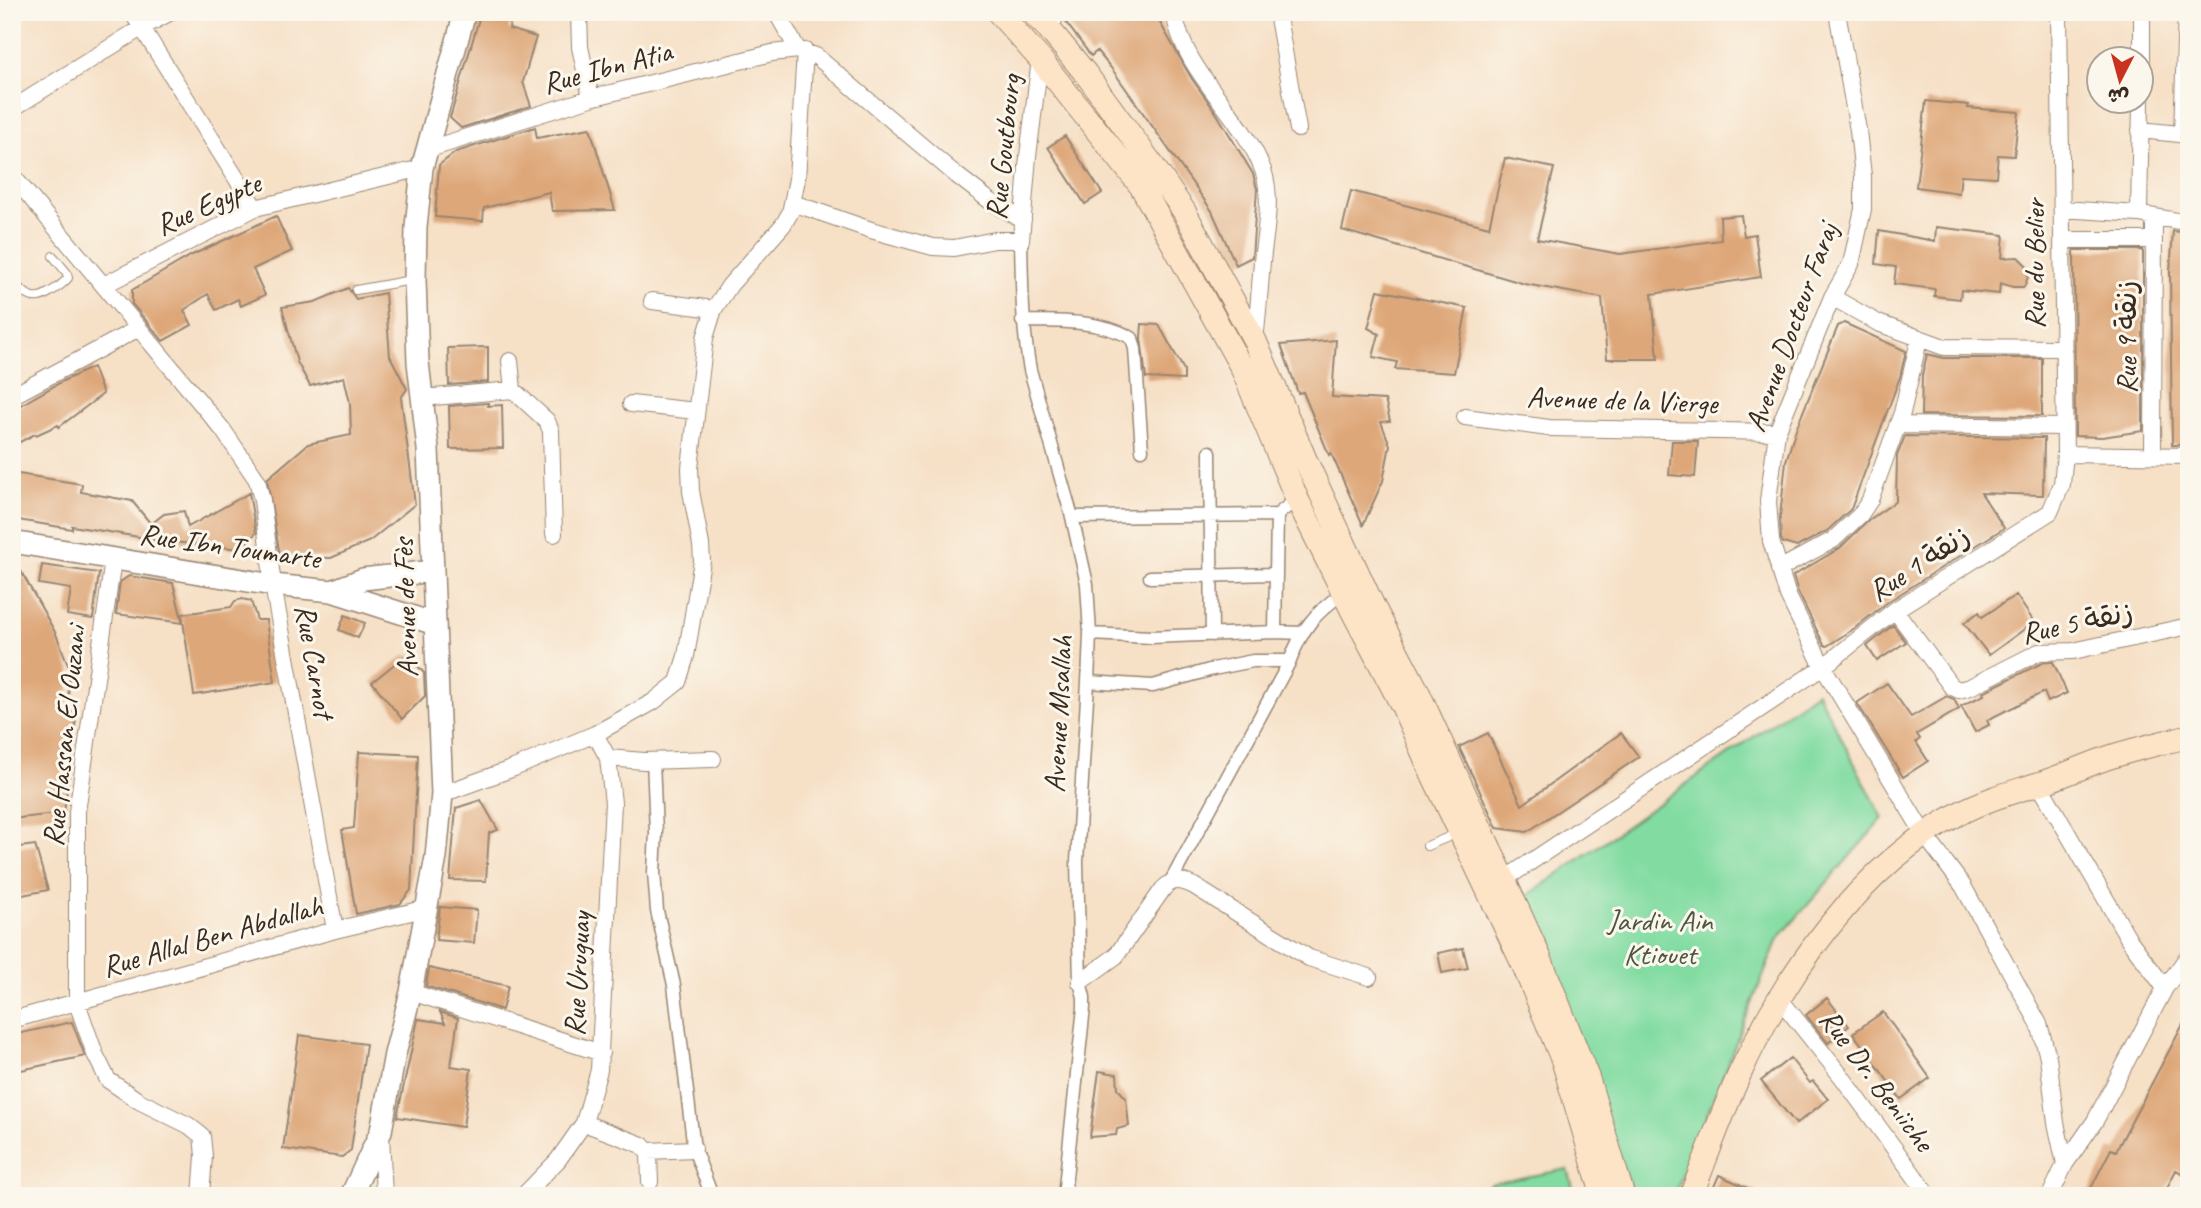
<svg xmlns="http://www.w3.org/2000/svg" width="2201" height="1208" viewBox="0 0 2201 1208" font-family="Caveat,'Playpen Sans Arabic',sans-serif">
  <style>
    .green { fill: #82dca2; stroke: #5e8360; stroke-width: 2 }
    .building { fill: #dea779 }
    .lines { fill: none; stroke-linecap: round; stroke-linejoin: round }
    .service-casing { stroke: #988572; stroke-width: 10 }
    .pedestrian-casing { stroke: #988572; stroke-width: 15 }
    .minor-casing { stroke: #988572; stroke-width: 18 }
    .tertiary-casing { stroke: #988572; stroke-width: 24 }
    .secondary-casing { stroke: #988572; stroke-width: 25 }
    .service { stroke: #fff; stroke-width: 8 }
    .pedestrian { stroke: #fff; stroke-width: 12 }
    .minor { stroke: #fff; stroke-width: 16 }
    .tertiary { stroke: #fff; stroke-width: 21 }
    .secondary { stroke: #fee4c6; stroke-width: 23 }
    .labels { text-anchor: middle; stroke-width: 6; stroke-linejoin: round; paint-order: stroke }
    .street-label { font-size: 30px; fill: #3b2a1e; stroke: #fbf7ec }
    .park-label { font-size: 30px; fill: #4d563f; stroke: #fbf7ec }
  </style>
  <rect width="100%" height="100%" fill="#fbf7ec"/>
  <filter id="ink" filterUnits="userSpaceOnUse"><feTurbulence type="fractalNoise" baseFrequency=".0143" numOctaves="2"/><feDisplacementMap in="SourceGraphic" scale="14" xChannelSelector="R" yChannelSelector="G"/><feConvolveMatrix kernelMatrix="1 2 1 2 8 2 1 2 1" color-interpolation-filters="sRGB"/></filter>
  <filter id="wash" filterUnits="userSpaceOnUse"><feTurbulence type="fractalNoise" baseFrequency=".00686" numOctaves="4" result="noise"/><feDisplacementMap in="SourceGraphic" scale="28" xChannelSelector="R" yChannelSelector="G"/><feGaussianBlur stdDeviation="1.57" result="paint"/><feColorMatrix in="noise" values="0 0 0 0 0 0 0 0 0 0 0 0 0 0 0 0 0 1.4 0 .05"/><feComposite in="paint" operator="in"/></filter>
  <g filter="url(#wash)">
    <rect width="100%" height="100%" fill="#f6e0c6"/>
    <path class="green" d="M1817,692L1883,818L1778,939L1674,1196H1633L1526,897Z
      M1568,1169L1575,1196H1491L1489,1184Z"/>
    <g id="blocks">
      <path class="building" d="M481,12H511L509,29L536,37L523,82L531,106L461,128L450,118Z
        M1068,12H1128L1148,19L1155,14L1192,79L1217,114L1253,174L1257,189L1252,257L1236,265L1212,211L1112,69L1097,51L1091,56L1065,21Z
        M1926,101L1969,105L1968,108L2019,112L2014,156L1998,155L1996,177L1961,175L1959,193L1916,187Z
        M535,127L537,138L590,128L615,210L552,211L549,192L484,208L483,221L435,217L439,165L456,152Z
        M1065,136L1102,193L1085,204L1048,147Z
        M1505,158L1554,168L1537,239L1620,254L1721,240L1720,217L1741,215L1744,236L1755,234L1761,277L1652,294L1658,359H1607L1602,298L1525,284L1342,230L1351,191L1489,227Z
        M276,216L292,251L253,269L265,295L241,306L238,299L216,310L208,294L184,310L192,325L163,341L132,304V290L192,255Z
        M1936,227L2004,235L2002,258L2018,257L2027,266L2028,277L2024,287H2013L2000,283L1999,294L1961,290L1960,299L1934,296L1935,289L1894,284L1896,267L1876,264L1879,231L1935,241Z
        M2173,231L2189,233V445H2172L2170,271Z
        M2074,250H2143V431L2102,437L2075,436Z
        M348,288L356,299L385,293L390,356L407,389L401,398L415,504L370,541L331,558L280,556L267,479L308,444L351,435L350,403L344,377L310,386L297,362L282,307L315,302Z
        M1378,290L1467,308L1454,373L1395,369L1397,362L1373,357L1379,334L1368,328Z
        M1844,323L1906,351L1900,377L1851,509L1827,531L1797,547L1783,543L1781,539L1780,517L1786,461L1796,429L1838,326Z
        M1142,324L1159,325L1184,370V380L1146,378L1141,338Z
        M1336,340L1332,397L1385,400L1390,421L1381,422L1390,445L1383,481L1363,525L1331,453L1329,455L1303,392L1298,393L1281,345Z
        M488,347V382L449,385L448,348Z
        M1927,354L1944,358H2042V416L1921,415L1922,375Z
        M93,367L103,394L59,427L58,425L36,435L35,434L12,446V410L63,381Z
        M488,403V406L502,405L503,448L450,449L449,406Z
        M1905,436L2044,438L2043,495L1981,493L2004,528L1889,601L1855,628L1827,646L1824,645L1798,592L1793,576L1840,548L1869,520L1896,501L1897,456Z
        M1672,441H1698L1695,477L1669,475Z
        M12,473L82,484L81,492L132,501L151,524L164,514L184,511L188,527L249,493L256,533L241,549L163,541L72,526V529L12,519Z
        M12,555L56,634L70,670L67,712L77,711L64,813L12,819Z
        M42,565L99,573L93,619L67,615L71,589L39,584Z
        M129,576L173,583L183,623L116,614L120,582Z
        M2016,595L2034,622L1989,655L1964,623L1979,612L1982,617Z
        M242,599L251,601L257,620H266L275,682L194,695L182,614L231,607L235,601Z
        M345,615L365,623L358,638L339,630Z
        M1893,625L1906,642L1877,661L1867,646Z
        M407,654L424,673L425,696L402,719L372,682Z
        M2044,662H2053L2067,693L2048,702L2044,692L1987,720L1989,725L1975,732L1961,706L1984,695L1983,692Z
        M1887,683L1911,717L1947,696L1954,699L1959,709L1917,734L1920,739L1916,742L1928,761L1903,777L1857,703Z
        M1488,733L1522,805L1621,733L1639,757L1527,832L1497,828L1459,747Z
        M359,752L418,755L411,890L400,904L356,914L342,830L354,828Z
        M481,800L498,830L489,833L486,881L450,880L456,808Z
        M35,845L48,890L12,897V848Z
        M440,907L477,910L474,943L436,940Z
        M1463,948L1468,968L1442,973L1438,953Z
        M429,968L508,986L502,1010L426,986Z
        M1827,998L1849,1026L1828,1043L1806,1015Z
        M440,1012L458,1018L451,1066L471,1069L463,1127L397,1117L418,1019L445,1023Z
        M1883,1012L1930,1078L1901,1099L1853,1033Z
        M2189,1013V1167L2185,1175L2176,1170L2163,1196H2087L2111,1149L2116,1151Z
        M72,1022L85,1056L12,1072V1035Z
        M299,1035L366,1044L351,1150L342,1157L283,1149Z
        M1790,1058L1810,1083L1813,1081L1828,1099L1796,1124L1761,1081Z
        M1099,1071L1117,1074L1118,1089L1126,1098L1129,1126L1117,1129L1116,1135L1090,1137Z
        M1719,1175L1765,1196H1710Z"/>
    </g>
  </g>
  <g filter="url(#ink)">
    <use href="#blocks" fill-opacity="0" stroke="#988572" stroke-width="2"/>
    <g class="lines">
      <defs>
        <path id="service" d="M12,281C26,294 32,304 50,292C57,288 63,284 68,278L67,273L53,256
          M356,290L412,280
          M1427,846L1458,833"/>
        <path id="pedestrian" d="M1021,240C1022,284 1022,327 1030,370L1072,517L1087,584L1090,634L1088,682L1077,862L1080,982L1084,997V1007L1064,1196
          M1022,321C1058,321 1099,320 1132,338L1135,349L1142,450
          M1210,452L1212,635
          M1072,517L1277,515
          M1150,577L1276,574
          M1275,632L1277,515L1297,499
          M1090,634L1151,637L1275,632L1301,633
          M1088,682L1153,686L1213,669L1253,661H1290
          M653,760L656,833L654,872L657,911L674,985L694,1149L712,1196
          M1171,881L1290,661C1302,628 1315,613 1343,593"/>
        <path id="minor" d="M132,12L255,208
          M579,12L580,47L591,98
          M776,12L798,50
          M1174,12C1183,73 1242,113 1263,170C1273,198 1265,232 1262,261C1260,287 1258,314 1255,341
          M1277,12L1298,129
          M1837,12L1858,130L1863,176V209L1851,264L1832,297L1777,432L1768,501L1771,541L1788,596L1823,667L1924,834L1963,886L2039,1024L2048,1057L2056,1123L2065,1164
          M1049,29L1058,12
          M2142,60V12
          M12,109L141,28L171,12
          M2140,130L2189,135
          M2182,134L2186,12
          M426,150L591,98L772,53L798,50L816,56L955,174L990,201L1023,220
          M12,175L223,430L257,480L262,500L273,585L335,930
          M793,203L871,230L933,247L954,248L995,240H1021L1028,156L1040,59
          M2062,209L2139,214L2189,223
          M2139,214L2141,102
          M2063,240H2153
          M104,285L255,208L422,168
          M1832,297L1878,323L1944,347L2063,348
          M652,301L714,309
          M510,361L513,390L547,421L551,431L554,534
          M12,396L137,329
          M422,398L513,390
          M631,404L696,411
          M1465,417L1549,428L1777,432
          M1897,425L2063,427
          M2065,454L2189,456
          M2153,455L2154,218
          M113,560L77,812V1003L95,1054L108,1080L139,1101L188,1125L202,1136L204,1156L201,1196
          M1779,569L1833,540L1860,515L1870,500L1902,413L1919,340
          M1895,610L1951,686L1959,690L1970,687L2039,652L2073,651L2189,626
          M608,758L644,761L713,759
          M2039,784L2130,941L2165,988
          M442,794L514,768L595,734L653,702L678,682L686,656L702,561L701,545L691,491L690,468L705,338L714,309L730,285L783,225L790,213L797,179L805,51
          M1505,879L1823,667L1895,610L2050,512L2062,484L2065,454L2059,12
          M1080,982L1116,956L1163,889C1173,878 1181,880 1194,886L1309,958L1369,977
          M411,992L601,1053
          M1779,998L1842,1077L1929,1196
          M12,1020L335,930L428,908
          M584,1123L642,1145L649,1154L650,1182
          M381,1135L384,1196
          M648,1151L694,1149
          M523,1196L558,1160L584,1123L599,1070L613,803L608,758L595,734
          M2050,1196L2065,1164L2095,1121L2165,988L2189,955"/>
        <path id="tertiary" d="M12,542L273,585L332,591L435,624
          M332,591L363,579L433,571
          M351,1196L381,1131L395,1054L411,992L436,857L442,794L428,449L418,362L415,280L416,227L422,168L465,12"/>
        <path id="secondary" d="M998,12L1040,59L1141,186L1242,368L1297,499L1354,614L1403,707L1431,771L1523,964L1563,1061L1603,1196
          M1032,12L1049,29L1086,74L1151,163L1184,211L1255,341L1305,459L1374,608L1417,690L1539,956L1588,1079L1623,1196
          M1691,1196C1707,1155 1722,1113 1740,1073C1786,973 1860,867 1958,814C1984,800 2010,793 2038,784C2061,777 2084,766 2107,758C2134,749 2162,743 2189,736"/>
      </defs>
      <use href="#service" class="service-casing"/>
      <use href="#pedestrian" class="pedestrian-casing"/>
      <use href="#minor" class="minor-casing"/>
      <use href="#tertiary" class="tertiary-casing"/>
      <use href="#secondary" class="secondary-casing"/>
      <use href="#service" class="service"/>
      <use href="#pedestrian" class="pedestrian"/>
      <use href="#minor" class="minor"/>
      <use href="#tertiary" class="tertiary"/>
      <use href="#secondary" class="secondary"/>
    </g>
  </g>
  <g class="labels">
    <g class="street-label">
      <text transform="translate(607 67) rotate(-15)" y="10">Rue Ibn Atia</text>
      <text transform="translate(1003 147) rotate(-84)" y="10">Rue Goutbourg</text>
      <text transform="translate(208 204) rotate(-24)" y="10">Rue Egypte</text>
      <text transform="translate(2034 264) rotate(-90)" y="10">Rue du Belier</text>
      <text transform="translate(1791 327) rotate(-70)" y="10">Avenue Docteur Faraj</text>
      <text transform="translate(2126 337) rotate(-90)" y="10">Rue 9 زنقة</text>
      <text transform="translate(1622 400) rotate(2)" y="10">Avenue de la Vierge</text>
      <text transform="translate(230 546) rotate(8)" y="10">Rue Ibn Toumarte</text>
      <text transform="translate(1919 563) rotate(-33)" y="10">Rue 1 زنقة</text>
      <text transform="translate(405 608) rotate(-92)" y="10">Avenue de Fès</text>
      <text transform="translate(2077 622) rotate(-12)" y="10">Rue 5 زنقة</text>
      <text transform="translate(315 661) rotate(80)" y="10">Rue Carnot</text>
      <text transform="translate(1058 714) rotate(-87)" y="10">Avenue Msallah</text>
      <text transform="translate(64 736) rotate(-84)" y="10">Rue Hassan El Ouzani</text>
      <text transform="translate(212 936) rotate(-16)" y="10">Rue Allal Ben Abdallah</text>
      <text transform="translate(577 974) rotate(-87)" y="10">Rue Uruguay</text>
      <text transform="translate(1877 1080) rotate(53)" y="10">Rue Dr. Beniiche</text>
    </g>
    <g class="park-label">
      <text x="1660" y="930">Jardin Ain<tspan x="1660" dy="34">Ktiouet</tspan></text>
    </g>
  </g>
  <rect width="2201" height="1208" fill="none" stroke="#fbf7ec" stroke-width="42"/>
  <g transform="translate(2120 80) rotate(186)"><circle r="33" fill="#fbf7ec" stroke="#aea59a" stroke-width="2"/>
  <path d="M0-5L12 26L0 18L-12 26Z" fill="#c8321e"/>
  <text y="-10" font-size="19" font-weight="bold" text-anchor="middle" fill="#3b2a1e">ش</text>
  </g>
</svg>
